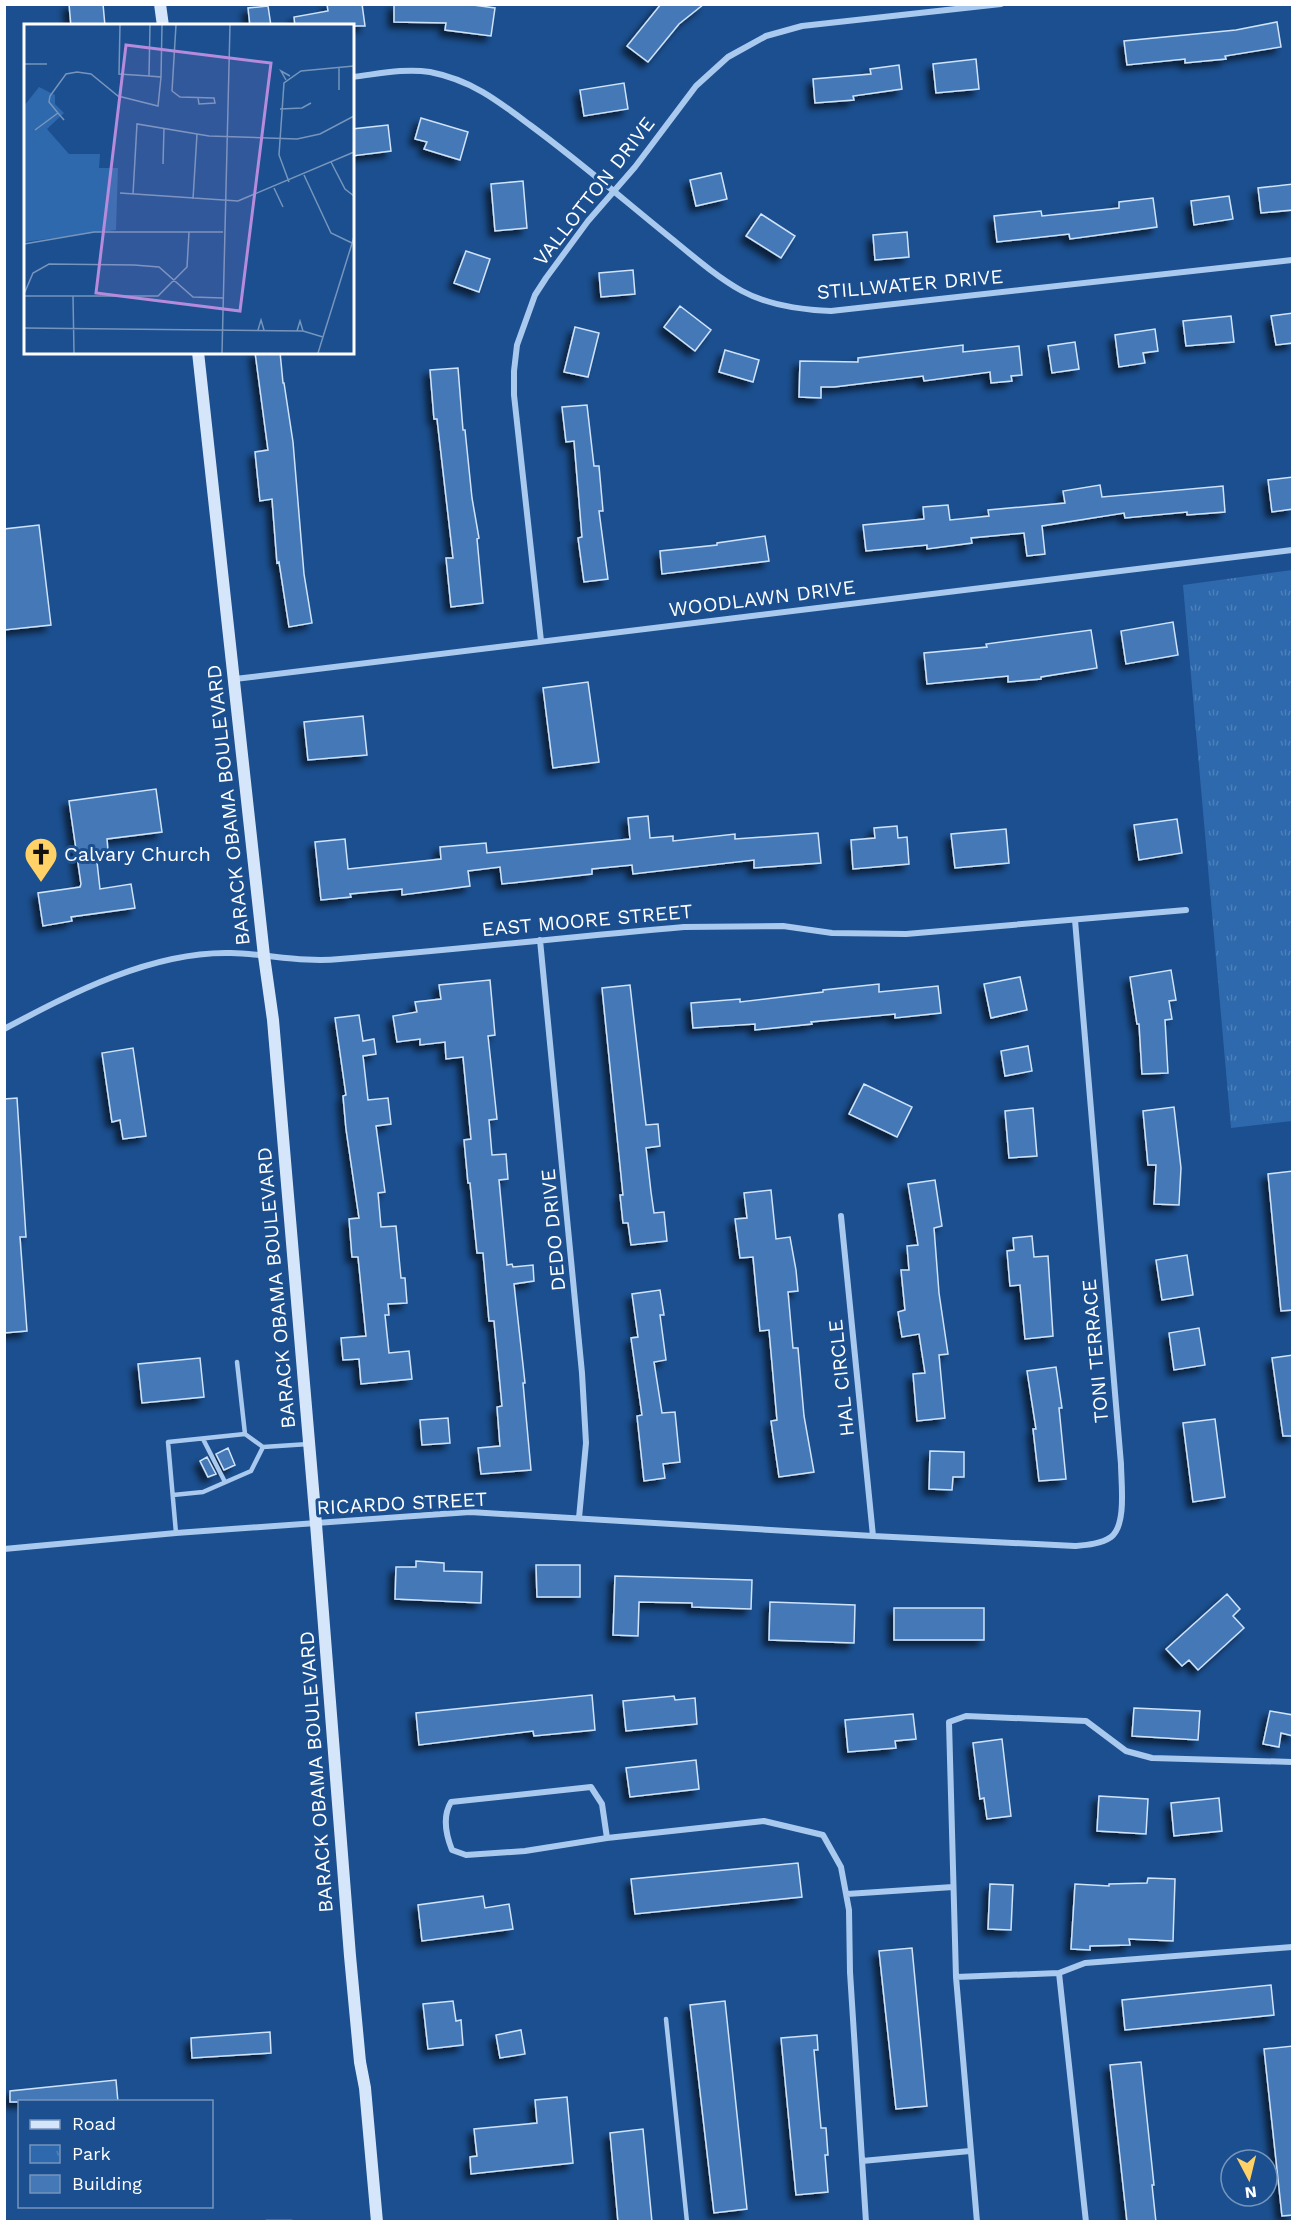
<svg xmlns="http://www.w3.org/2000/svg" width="1297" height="2226" viewBox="0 0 1297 2226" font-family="'Work Sans',sans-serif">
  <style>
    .park { fill: url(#park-tufts) }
    .building { fill: #4478b7; stroke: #cfe3fa; stroke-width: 1.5; filter: url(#shadow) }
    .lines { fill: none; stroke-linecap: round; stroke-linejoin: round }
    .lane { stroke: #a9c9ee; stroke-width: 4.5 }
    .street { stroke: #a9c9ee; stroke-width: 6 }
    .secondary { stroke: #d6e6fa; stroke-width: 12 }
    .labels { text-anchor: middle; stroke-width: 6; stroke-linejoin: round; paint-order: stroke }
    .street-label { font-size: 20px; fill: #fff; stroke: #1b4f8f }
    .poi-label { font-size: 20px; fill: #fff; stroke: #1b4f8f; text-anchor: start }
    .inset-road { fill: none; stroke: #7695bc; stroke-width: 1.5 }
    .view { fill: #b68bdc; fill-opacity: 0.15; stroke: #b68bdc; stroke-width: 3 }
    .inset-edge { fill: none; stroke: #fff; stroke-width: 3 }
  </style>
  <defs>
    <pattern id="park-tufts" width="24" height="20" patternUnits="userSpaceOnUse" patternTransform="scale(1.5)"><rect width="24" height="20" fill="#2e69ad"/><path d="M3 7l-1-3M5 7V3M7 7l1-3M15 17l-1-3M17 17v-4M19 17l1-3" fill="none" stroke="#4d80b9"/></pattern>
    <filter id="shadow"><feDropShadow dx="-5.5" dy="5.5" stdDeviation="3" flood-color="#0009"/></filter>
  </defs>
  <rect width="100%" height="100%" fill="#1b4f8f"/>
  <path class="park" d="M1292,570V1121L1231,1128L1183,585Z"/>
  <path class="building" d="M69,4H103L105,26H71Z
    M327,4H362L365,26H295L294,17L328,11Z
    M394,4H466L495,8L491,36L445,30L446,23L394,22Z
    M661,4H704L679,24L648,62L627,46Z
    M268,6L271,26H250L248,8Z
    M1277,22L1281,47L1225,56L1226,59L1185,63V59L1127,65L1124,41L1236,30Z
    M976,59L979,89L936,93L933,64Z
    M899,65L902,89L853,96L854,100L815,103L813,79L871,74L870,69Z
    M624,83L628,109L584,116L580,90Z
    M421,118L468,132L460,160L424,149L427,142L415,139Z
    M388,125L391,151L352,156V129Z
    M721,173L727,199L696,206L690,180Z
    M523,181L527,228L495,231L491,184Z
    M1293,184V210L1261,213L1258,188Z
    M1229,196L1233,219L1194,225L1191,201Z
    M1153,198L1157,227L1070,239L1069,234L997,242L994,216L1041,211L1042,216L1119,208V202Z
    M761,214L795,236L781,258L746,236Z
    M907,232L909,257L875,260L873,235Z
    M466,251L490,259L479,292L454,283Z
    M633,270L635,294L601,297L599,273Z
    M680,306L711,330L695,351L664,327Z
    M1293,313V343L1276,345L1271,316Z
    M1231,316L1234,342L1186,346L1183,321Z
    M575,327L599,333L588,377L564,372Z
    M1155,329L1158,351L1143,353L1145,363L1119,367L1115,335Z
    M1075,342L1079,369L1052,373L1048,346Z
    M963,345V352L1019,346L1022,375L1011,376L1012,381L991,383L990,372L924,381L923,376L834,387H821V398L799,397L800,361L858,362V358Z
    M725,350L759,360L753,382L719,372Z
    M255,352H280L283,383H284L293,442L304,574L312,623L289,627L279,562L277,563L272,499L260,501L255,452L268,450Z
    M458,368L463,430H465L472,498L479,538L477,539L483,603L451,607L446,558H453L437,419H434L430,370Z
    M587,405L594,466H599L603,511H599L608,579L584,582L578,538L582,537L574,441L566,442L562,407Z
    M1293,477V509L1272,512L1268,480Z
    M1100,485L1102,497L1223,486L1225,512L1187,515V512L1125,518L1124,513L1042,526L1045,554L1027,556L1024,533L971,538L972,543L927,549V545L866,551L863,525L924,519L923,507L948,505L950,520L989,516L988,510L1065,503L1063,491Z
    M39,525L51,625L4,630V529Z
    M765,536L769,561L662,574L660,551L717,545V543Z
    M1173,622L1178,655L1126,664L1121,631Z
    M1091,630L1097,668L1041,677V679L1008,682V676L927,684L924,653L987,647L986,644Z
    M588,682L599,762L553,768L543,688Z
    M363,716L367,755L308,760L304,722Z
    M156,789L162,832L107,839L108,851L96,853L100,889L131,884L135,908L71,917L72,921L43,926L38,893L80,887L81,884L69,801Z
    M648,816L650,838L673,836V841L735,834V839L818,833L821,863L754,868V860L633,874L632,865L592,869V874L502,884L500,867L468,871L470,886L402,895V889L350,894L351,897L321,900L315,842L345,839L348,869L441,859L440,847L486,843L487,853L630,839L628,818Z
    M1177,819L1182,853L1139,860L1134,825Z
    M897,826L898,838L907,837L909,864L853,869L851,840L875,838L874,828Z
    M1006,829L1009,863L955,868L951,834Z
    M1171,970L1176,1000L1169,1001L1172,1019L1165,1020L1168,1073L1142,1074L1139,1024H1137L1130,977Z
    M1020,977L1027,1010L991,1018L984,984Z
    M490,980L495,1035L488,1036L497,1119L489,1120L492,1155L506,1154L508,1179L499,1180L507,1265L512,1264L513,1267L533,1265L534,1281L514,1284L525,1383H523L531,1470L481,1474L478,1448L500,1446L497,1407L502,1406L494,1321H489L483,1253H477L470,1183H468L464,1140L471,1139L463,1057L446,1059L445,1042L420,1045V1039L397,1042L393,1016L417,1012L415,1002L441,999L439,985Z
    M879,984V992L938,986L941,1013L895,1018V1014L811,1022L812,1024L755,1030V1024L693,1028L691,1003L740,999V1002L823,992V990Z
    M630,985L646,1125L658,1124L660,1146L646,1148L651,1192L654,1213L664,1212L667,1241L631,1245L628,1223H623L620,1195H623L602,988Z
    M359,1015L363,1041L374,1039L376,1054L363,1056L368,1100L388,1098L391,1124L376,1126L385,1192L378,1193L381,1227L396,1226L401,1278H405L407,1303L388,1304L389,1315H385L389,1353L409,1351L412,1379L361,1384L359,1359L343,1360L341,1338L366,1336L358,1257H352L349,1219L359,1218L346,1129L343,1096L346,1095L335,1018Z
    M1028,1046L1032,1071L1005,1076L1001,1051Z
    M133,1048L146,1136L123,1139L120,1120L112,1122L102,1053Z
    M864,1084L912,1107L897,1137L849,1114Z
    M17,1098L26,1237H20L27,1331L4,1333V1099Z
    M1174,1107L1181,1168L1179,1205L1154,1204L1156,1165H1148L1143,1111Z
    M1033,1108L1037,1156L1009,1158L1005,1111Z
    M1293,1171V1310L1281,1311L1268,1174Z
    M935,1180L942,1226L934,1228L939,1293L948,1354L939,1355L945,1418L917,1421L913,1374L925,1373L919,1334L902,1337L898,1312L905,1310L901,1270H909L907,1246L918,1245L908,1184Z
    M771,1190L776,1239L790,1237L796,1270L798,1291L788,1292L793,1348H798L804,1416L814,1472L779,1477L771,1421L777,1420L769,1330L760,1331L753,1257L740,1258L735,1219L747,1218L744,1193Z
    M1032,1236L1034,1257L1048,1256L1053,1336L1025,1339L1020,1285L1010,1286L1007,1251L1014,1250L1013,1238Z
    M1187,1255L1193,1295L1162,1300L1156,1260Z
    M660,1290L664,1315H660L666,1360L654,1362L662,1413L675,1412L680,1462L663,1464L665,1478L644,1481L637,1416L642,1415L631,1338L638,1337L632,1294Z
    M1199,1328L1205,1365L1174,1370L1169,1333Z
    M1293,1355V1436H1283L1272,1358Z
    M200,1358L204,1397L142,1403L138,1364Z
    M1056,1367L1062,1408H1059L1066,1479L1039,1481L1033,1429H1036L1027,1371Z
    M448,1418L450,1443L422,1445L420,1420Z
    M1215,1419L1225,1497L1193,1502L1183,1423Z
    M228,1448L235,1465L224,1470L216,1454Z
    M930,1451L964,1452V1477H953L952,1490L929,1489Z
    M207,1457L216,1474L208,1477L200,1461Z
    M416,1561L444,1563V1571L482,1572L481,1603L395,1599L396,1567H416Z
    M536,1565H580V1597H537Z
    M615,1576L752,1580L751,1609L692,1607V1603L639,1602L638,1636L613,1635Z
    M1227,1594L1240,1609L1233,1616L1244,1628L1198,1670L1189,1660L1182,1666L1166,1649Z
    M770,1602L855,1605L854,1643L769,1640Z
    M894,1608H984V1640H894Z
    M592,1695L595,1730L534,1736L533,1731L419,1745L416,1713Z
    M674,1696L675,1700L695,1698L697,1724L626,1731L623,1701Z
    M1134,1708L1200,1711L1198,1740L1132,1736Z
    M1270,1711L1293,1715V1736L1281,1733L1279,1747L1263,1744Z
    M913,1714L916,1739L895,1741L896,1748L848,1752L845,1720Z
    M1002,1739L1011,1816L987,1819L984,1798L980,1799L973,1743Z
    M696,1760L699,1789L630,1797L626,1768Z
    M1099,1796L1148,1799L1146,1834L1097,1831Z
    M1219,1798L1222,1831L1174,1836L1171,1803Z
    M798,1863L802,1897L635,1914L631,1879Z
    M1148,1878L1175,1879L1173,1941L1129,1939L1130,1945L1090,1946V1950L1071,1949L1075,1884L1109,1886V1884L1147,1883Z
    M990,1884L1013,1885L1011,1930L988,1929Z
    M483,1896L485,1908L509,1904L513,1929L422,1941L418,1905Z
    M912,1948L927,2106L896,2109L879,1951Z
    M1271,1985L1274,2015L1125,2030L1122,2000Z
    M453,2001L456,2021L461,2020L463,2045L428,2049L423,2004Z
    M725,2001L747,2209L714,2213L690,2005Z
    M521,2030L525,2054L500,2058L496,2035Z
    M270,2032L271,2053L192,2058L191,2038Z
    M817,2035L818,2050H814L821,2128H826L828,2155H825L828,2192L796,2195L781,2038Z
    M1293,2046V2215L1282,2216L1264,2049Z
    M1141,2062L1154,2185H1152L1156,2222H1127L1110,2065Z
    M116,2080L118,2102H10V2091Z
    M567,2097L573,2163L471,2174L470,2157L477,2156L474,2129L537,2123L535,2100Z
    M643,2129L652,2222H618L610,2133Z"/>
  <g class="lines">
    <path class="lane" d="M237,1362L245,1434
      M203,1439L225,1482
      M173,1495L203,1492L251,1471L263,1447
      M176,1533L168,1442L245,1434L263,1447L309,1444
      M666,2019L687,2222
      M266,2222H292"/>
    <path class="street" d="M352,77C378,74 404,68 430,72C471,80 497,100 530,125C579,161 625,201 672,239C694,257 717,277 742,291C768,305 801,310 831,311L1292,260
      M541,641L514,395V371L517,345L535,295L546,278L588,221L635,167L696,86L728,57L766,36L802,26L1001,4
      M235,679L1292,550
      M540,940L582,1373L586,1443L579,1518
      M4,1029C72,993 152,951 231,953C267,954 304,963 340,959C454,950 569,937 684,927L783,926L832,933L906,934L1186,910
      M841,1216L873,1536
      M4,1549L176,1533L470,1512L873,1536L1075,1546C1087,1545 1101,1544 1111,1537C1127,1525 1121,1482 1121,1464L1075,920
      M607,1838L602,1804L591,1787L451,1802C442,1817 446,1835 452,1850L466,1855L525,1851L607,1838L764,1821L823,1835L841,1867L849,1910L850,1972L866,2222
      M847,1894L953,1887
      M1059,1973L1085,1963L1292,1947
      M956,1977L977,2222
      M862,2161L970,2151
      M1086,2222L1059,1973L956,1977L949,1722L966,1716L1086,1721L1126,1751L1152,1758L1292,1762"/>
    <path class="secondary" d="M160,4L163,26
      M198,352L264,956L273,1020L316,1524L350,1956L360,2062L365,2088L377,2222"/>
  </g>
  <defs>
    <symbol id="church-pin" viewBox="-11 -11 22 30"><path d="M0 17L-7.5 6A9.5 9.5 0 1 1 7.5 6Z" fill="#ffd166" stroke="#1b4f8f"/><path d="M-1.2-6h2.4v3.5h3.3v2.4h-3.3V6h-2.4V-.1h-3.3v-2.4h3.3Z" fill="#111"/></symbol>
  </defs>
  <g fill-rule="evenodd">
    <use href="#church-pin" x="22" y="835" width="38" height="52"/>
  </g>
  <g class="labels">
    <g class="street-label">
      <text transform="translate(594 191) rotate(-52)" y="7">VALLOTTON DRIVE</text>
      <text transform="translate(910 284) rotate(-5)" y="7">STILLWATER DRIVE</text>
      <text transform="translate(762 598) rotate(-7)" y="7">WOODLAWN DRIVE</text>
      <text transform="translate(228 805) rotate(-96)" y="7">BARACK OBAMA BOULEVARD</text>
      <text transform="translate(587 920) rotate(-5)" y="7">EAST MOORE STREET</text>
      <text transform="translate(553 1230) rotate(-95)" y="7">DEDO DRIVE</text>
      <text transform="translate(276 1288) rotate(-95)" y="7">BARACK OBAMA BOULEVARD</text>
      <text transform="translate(1095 1351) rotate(-95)" y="7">TONI TERRACE</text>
      <text transform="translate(841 1378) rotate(-96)" y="7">HAL CIRCLE</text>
      <text transform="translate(402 1503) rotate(-3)" y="7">RICARDO STREET</text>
      <text transform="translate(316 1772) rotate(-94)" y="7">BARACK OBAMA BOULEVARD</text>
    </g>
    <g class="poi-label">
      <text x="64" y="861">Calvary Church</text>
    </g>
  </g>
  <g transform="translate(24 24)">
    <rect width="330" height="330" fill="#1b4f8f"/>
    <path d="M15,63L31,71V80L40,89L23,105L45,130H76L75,144H94L92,206L0,218V82Z" fill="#2e69ad"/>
    <path d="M23,113L33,123L1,154L0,135ZM46,134L60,142L67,138L70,144L41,159L30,138ZM26,141L36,160L17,172L14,154ZM77,150L81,158L79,177L66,191L52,164ZM43,165L55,184L50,187L32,184L25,175ZM10,178L11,193L0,203V181Z" fill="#2e69ad"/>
    <path class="inset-road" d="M96,1L95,50L125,52M152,1L148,67L156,73L190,74L191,79L175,80L174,74M0,40H23M137,53L138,1M262,56L257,47L266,52M315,66V44M256,85L278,84L287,79M34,89L25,78L26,72L42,50L53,48L67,50L94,72L134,82L137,53L125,52L126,1M11,106L34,89L40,96M307,138L321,165L330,172M139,140L140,104M280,151L307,209L328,219M265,158L255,131L260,59L277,47L330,42M250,164L259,183M96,169L214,177L330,128M109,170L113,100L185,112L273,115L296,110L330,92M169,175L173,110M0,220L70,208H199M0,270L9,249L25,240L110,241L135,243L169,273L199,274M0,272H134L163,243L165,208M49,272L50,329M0,304L279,307L299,313M234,306L237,296L240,306M273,307L276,297L279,307M198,329L206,1M294,329L330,213"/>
    <path class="view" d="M102,21L247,39L216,287L72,269Z"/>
    <rect width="330" height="330" class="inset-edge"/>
  </g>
  <rect width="1297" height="2226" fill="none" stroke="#ffffff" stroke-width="12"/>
  <rect x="18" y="2100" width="195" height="108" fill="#1b4f8f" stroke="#7695bc" stroke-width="1.5"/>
  <rect x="30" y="2120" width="30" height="9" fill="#d6e6fa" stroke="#7695bc" stroke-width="1.5"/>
  <text x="72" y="2130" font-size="18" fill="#ffffff">Road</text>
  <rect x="30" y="2145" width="30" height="18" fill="url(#park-tufts)" stroke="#7695bc" stroke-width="1.5"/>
  <text x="72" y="2160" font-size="18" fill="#ffffff">Park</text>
  <rect x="30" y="2175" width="30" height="18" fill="#4478b7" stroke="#7695bc" stroke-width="1.5"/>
  <text x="72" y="2190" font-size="18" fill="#ffffff">Building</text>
  <g transform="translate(1249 2178) rotate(173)"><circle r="28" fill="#1b4f8f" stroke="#7695bc" stroke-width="1.5"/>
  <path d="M0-4.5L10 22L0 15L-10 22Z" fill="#ffd166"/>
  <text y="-9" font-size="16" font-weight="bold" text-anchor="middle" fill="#ffffff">N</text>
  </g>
</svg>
